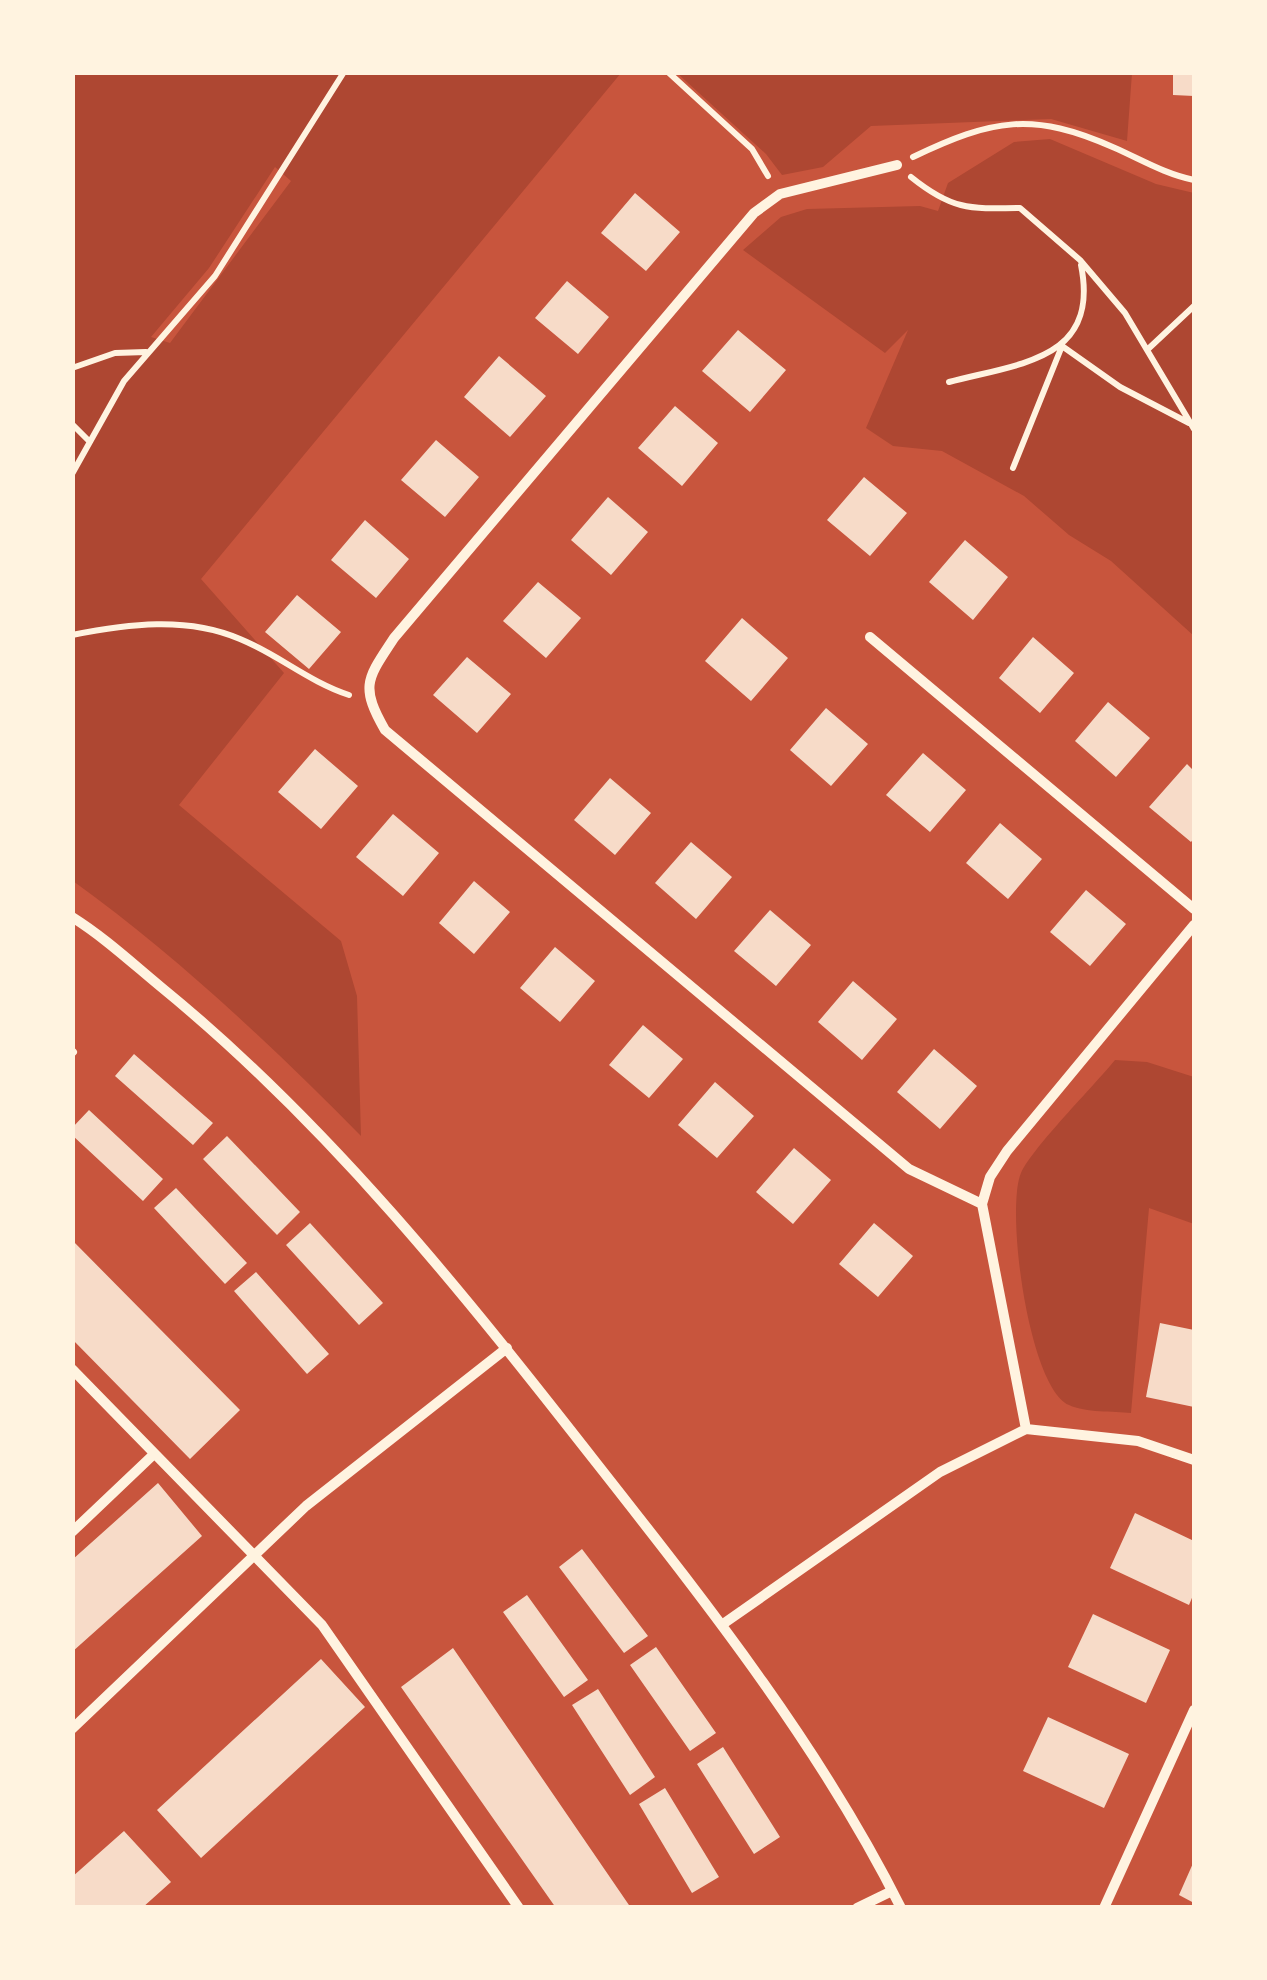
<svg xmlns="http://www.w3.org/2000/svg" width="1267" height="1980" viewBox="0 0 1267 1980" font-family="'Alegreya Sans',sans-serif">
  <style>
    .green { fill: #ae4732; fill-rule: evenodd }
    .building { fill: #f7dbc8 }
    .lines { fill: none; stroke-linecap: round; stroke-linejoin: round }
    .path { stroke: #fff3e0; stroke-width: 6 }
    .service { stroke: #fff3e0; stroke-width: 8 }
    .minor { stroke: #fff3e0; stroke-width: 10 }
  </style>
  <rect width="100%" height="100%" fill="#c8553d"/>
  <path class="green" d="M73,73H621L201,579L284,673L179,805L341,941L357,996L361,1136C270,1044 177,956 73,881ZM275,167L291,181L170,343L151,337L209,268Z
    M677,73H1132L1127,141L1051,119L871,126L823,167L782,175L766,154Z
    M1050,139L1156,184L1194,193V636L1111,561L1069,535L1024,496L942,451L893,446L866,428L908,330L885,353L743,250L781,217L807,209L920,206L938,211L948,183L1014,142Z
    M1115,1060L1147,1062L1194,1077V1224L1149,1208L1131,1413C1113,1411 1086,1413 1069,1405C1029,1388 1005,1210 1021,1173C1033,1147 1094,1086 1115,1060Z"/>
  <path class="building" d="M1173,72H1194V96L1173,95Z
    M635,193L680,232L646,271L601,233Z
    M567,281L609,317L578,354L535,318Z
    M738,330L786,370L750,412L702,371Z
    M499,356L546,396L510,437L464,397Z
    M675,406L718,443L682,486L638,448Z
    M436,440L479,477L445,517L401,480Z
    M864,477L907,513L870,556L827,520Z
    M608,497L648,532L611,575L571,540Z
    M365,520L409,559L376,598L331,560Z
    M965,540L1008,577L973,620L929,582Z
    M538,582L581,618L546,658L503,621Z
    M297,595L341,632L309,669L265,632Z
    M742,618L788,658L751,701L705,661Z
    M1033,637L1074,673L1040,713L999,678Z
    M467,657L511,694L477,733L433,695Z
    M1108,702L1150,738L1116,777L1075,741Z
    M826,708L868,744L831,786L790,750Z
    M315,749L358,786L321,829L278,792Z
    M923,753L966,790L930,832L886,795Z
    M1187,764L1194,771V838L1191,842L1149,807Z
    M610,778L651,813L615,855L574,820Z
    M393,814L439,853L403,896L356,857Z
    M1000,823L1042,859L1008,899L966,863Z
    M691,842L732,877L696,919L655,883Z
    M474,881L510,912L474,954L439,923Z
    M1086,890L1126,924L1090,966L1050,932Z
    M770,910L811,945L776,986L734,951Z
    M555,947L595,981L560,1022L520,988Z
    M853,981L897,1019L862,1060L818,1022Z
    M643,1025L683,1059L649,1098L609,1065Z
    M934,1049L977,1086L940,1129L897,1092Z
    M134,1054L213,1123L193,1145L115,1076Z
    M715,1082L754,1116L717,1158L678,1125Z
    M89,1110L163,1179L143,1201L72,1135V1128Z
    M227,1136L300,1212L277,1235L203,1159Z
    M794,1148L831,1180L793,1224L756,1192Z
    M176,1188L247,1263L225,1284L154,1208Z
    M310,1223L383,1303L359,1325L286,1245Z
    M874,1223L913,1256L878,1297L839,1264Z
    M72,1240L240,1410L190,1459L72,1339Z
    M256,1272L329,1354L307,1374L234,1291Z
    M1160,1323L1194,1330V1407L1146,1397Z
    M158,1483L202,1536L72,1652V1560Z
    M1135,1513L1194,1541V1593L1189,1605L1110,1568Z
    M582,1549L648,1636L624,1653L559,1567Z
    M527,1595L588,1680L564,1697L503,1612Z
    M1093,1614L1170,1650L1146,1703L1068,1667Z
    M656,1647L716,1733L690,1751L630,1665Z
    M453,1648L631,1908H556L401,1687Z
    M321,1659L365,1707L201,1858L157,1810Z
    M598,1689L655,1777L630,1795L572,1705Z
    M1048,1717L1129,1754L1104,1808L1023,1771Z
    M723,1747L780,1837L754,1854L697,1764Z
    M665,1788L719,1877L692,1893L639,1804Z
    M124,1831L171,1882L142,1908H72V1877Z
    M1194,1861V1903L1179,1895Z"/>
  <g class="lines">
    <path class="path" d="M668,72L752,149L768,176
      M913,157C992,119 1033,111 1115,148C1142,160 1165,174 1194,180
      M911,177C952,210 969,209 1020,208L1080,260L1125,313L1194,429
      M1147,350L1194,306
      M72,368L115,353L146,352
      M949,382C1021,363 1100,360 1081,265
      M72,424L89,441
      M1013,468L1062,346L1120,387L1189,423
      M72,474L124,381L215,276L344,72
      M72,635C127,624 187,616 240,639C279,655 309,682 349,695"/>
    <path class="service" d="M72,1053L73,1052"/>
    <path class="minor" d="M897,165L780,194L754,213L394,638C368,678 359,685 385,730L909,1169L982,1204
      M870,637L1194,909
      M72,917C104,937 132,963 161,987C329,1124 465,1295 598,1465C708,1605 821,1748 901,1908
      M72,1369L322,1625L519,1908
      M1026,1429L982,1204L990,1177L1007,1151L1194,925
      M72,1532L153,1455
      M723,1624L940,1472L1026,1429L1138,1441L1194,1460
      M72,1729L306,1506L507,1348
      M857,1908L892,1891
      M1104,1908L1194,1710"/>
  </g>
  <rect width="1267" height="1980" fill="none" stroke="#fff3e0" stroke-width="150"/>
</svg>
